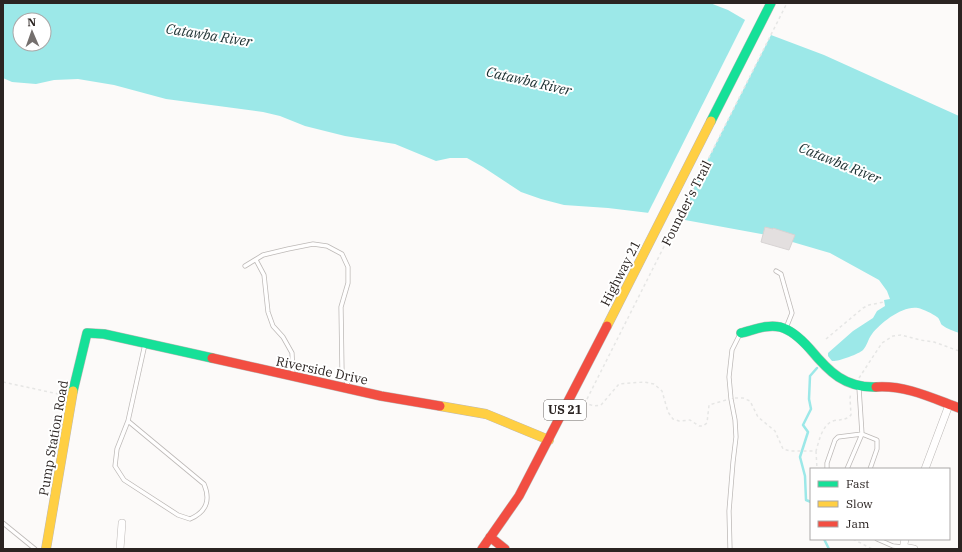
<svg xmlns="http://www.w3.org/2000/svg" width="962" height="552" viewBox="0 0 962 552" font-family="'IBM Plex Serif',serif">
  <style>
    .water { fill: #9ce8e8; fill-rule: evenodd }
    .pier { fill: #fcfaf9 }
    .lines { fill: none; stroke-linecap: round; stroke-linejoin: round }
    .stream { stroke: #9ce8e8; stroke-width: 2.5 }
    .building { fill: #e3dfdf; stroke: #d7d3d3 }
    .lane-casing { stroke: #bdb9b7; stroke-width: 5 }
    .street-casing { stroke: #bdb9b7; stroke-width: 8 }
    .fast-casing { stroke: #bdb9b7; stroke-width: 10 }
    .slow-casing { stroke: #bdb9b7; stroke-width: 10 }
    .jam-casing { stroke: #bdb9b7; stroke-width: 10 }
    .path { stroke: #e6e6e5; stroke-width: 1.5; stroke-dasharray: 3 3; stroke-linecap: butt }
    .lane { stroke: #fffefe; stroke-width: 3.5 }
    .street { stroke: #fffefe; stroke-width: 7 }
    .fast { stroke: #16e098; stroke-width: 9 }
    .slow { stroke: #ffcf43; stroke-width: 9 }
    .jam { stroke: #f24e42; stroke-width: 9 }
    .labels { text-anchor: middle; stroke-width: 4; stroke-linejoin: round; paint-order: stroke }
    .shield { fill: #fff; stroke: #6b6664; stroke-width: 1 }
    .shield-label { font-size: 12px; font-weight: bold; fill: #2b2422 }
    .street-label { font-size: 13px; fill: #2b2422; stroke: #fff }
    .water-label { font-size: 14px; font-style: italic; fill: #192d2e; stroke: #fff }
  </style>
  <rect width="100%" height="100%" fill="#fcfaf9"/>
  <path class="water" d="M3,3H710L728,10L771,35L824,55L959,116V333C954,331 947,329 942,325C940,323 940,319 937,317C933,314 923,309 918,308C903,305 880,323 872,334C868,339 867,346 863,350C859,354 837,362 832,361L828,356V353L853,331L873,318L877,311L885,306L884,300L890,299L887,291L879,280L830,253L772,236L685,220L666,215L608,208L564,205L541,199L521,192L483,167L467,158H450L436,161L395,144L345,136L305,126L280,116L263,112L166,99L114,85L78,79L54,80L36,84L12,82L3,78ZM20,20H44V44H20Z"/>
  <path class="pier" d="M746,18L772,33L677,220L647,215Z"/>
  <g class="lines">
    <path class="stream" d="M811,502L806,500L805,476L800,457L808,432L803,425L811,409L809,399L810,376L817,368
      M824,539L829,549"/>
  </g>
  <path class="building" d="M765,227L773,229V228L795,235L789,250L761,242Z"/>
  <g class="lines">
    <defs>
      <path id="lane" d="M256,260L264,275L268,312L273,326L283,337L292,353L293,376
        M245,266L263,255L288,249L313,244L327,246L342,254L348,267V283L341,307L342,371L349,388
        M776,271L781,274L792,313L786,328
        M128,421L204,484C211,501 206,512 190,519L178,515L124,480L115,466L117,449L128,421L145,344
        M827,469V463L835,440L838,437L862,434L877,440V449L870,469
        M847,469L862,434L859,388
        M3,523L35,549
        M877,539L893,546L903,547
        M730,549L729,511L733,462L736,437L735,420L731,399L729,377L732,350L740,334"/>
      <path id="street" d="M925,469L949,405
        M903,547L914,549
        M120,549L122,523
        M903,549L905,539"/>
      <path id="fast" d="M711,121L771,3
        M741,333C754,330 767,324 780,327C792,330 802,340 810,349C829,372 845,388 876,387
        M73,391L87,333L104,334L212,358"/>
      <path id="slow" d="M607,326L711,121
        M440,406L486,414L549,440
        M46,549L73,391"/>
      <path id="jam" d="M212,358L381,396L440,406
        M876,387C906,385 932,398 959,408
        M490,537L505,549
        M482,549L519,496L607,326"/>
    </defs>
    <use href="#lane" class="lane-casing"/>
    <use href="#street" class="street-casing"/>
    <use href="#fast" class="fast-casing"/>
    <use href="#slow" class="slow-casing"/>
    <use href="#jam" class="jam-casing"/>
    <path class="path" d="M826,339L863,308L869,305L884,302
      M859,378L882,343L893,336L901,335L920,340L934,342L959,351
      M3,382L63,395
      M735,398H743L750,401L758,417L775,431L783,449L790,451H816C819,441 822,425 833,421C840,419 845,421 851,415L850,398L851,393
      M726,400L709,405L707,423L703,426H699L690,420L679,421L673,419L668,412L662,391L654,384L644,382L619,384L601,405L594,406L585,403L787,3
      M816,451L817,469
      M853,539L872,549"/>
    <use href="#lane" class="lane"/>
    <use href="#street" class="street"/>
    <use href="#fast" class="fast"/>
    <use href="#slow" class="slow"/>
    <use href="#jam" class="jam"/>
  </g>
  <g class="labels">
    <rect class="shield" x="544" y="400" width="42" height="20" rx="3"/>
    <g class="shield-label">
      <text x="565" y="414">US 21</text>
    </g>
    <g class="street-label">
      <text transform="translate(686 203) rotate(-63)" y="5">Founder's Trail</text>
      <text transform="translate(620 273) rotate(-63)" y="5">Highway 21</text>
      <text transform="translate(322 370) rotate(12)" y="5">Riverside Drive</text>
      <text transform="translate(53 438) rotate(-80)" y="5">Pump Station Road</text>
    </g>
    <g class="water-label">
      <text transform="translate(209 35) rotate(9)" y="5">Catawba River</text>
      <text transform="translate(529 81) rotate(13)" y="5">Catawba River</text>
      <text transform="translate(840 163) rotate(22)" y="5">Catawba River</text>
    </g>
  </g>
  <rect width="962" height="552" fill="none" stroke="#2b2422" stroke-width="8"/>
  <rect x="810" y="468" width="140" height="72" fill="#ffffff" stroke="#aaa7a7"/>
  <rect x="818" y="481" width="20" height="6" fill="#16e098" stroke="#aaa7a7"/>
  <text x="846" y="488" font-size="12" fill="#2b2422">Fast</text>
  <rect x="818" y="501" width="20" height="6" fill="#ffcf43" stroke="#aaa7a7"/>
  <text x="846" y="508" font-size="12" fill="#2b2422">Slow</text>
  <rect x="818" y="521" width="20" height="6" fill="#f24e42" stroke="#aaa7a7"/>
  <text x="846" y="528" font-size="12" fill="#2b2422">Jam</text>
  <g transform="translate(32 32) rotate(358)"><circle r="19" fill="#ffffff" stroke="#aaa7a7"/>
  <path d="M0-3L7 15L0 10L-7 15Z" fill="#746f6d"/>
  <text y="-6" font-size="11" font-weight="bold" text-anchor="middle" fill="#2b2422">N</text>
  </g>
</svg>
